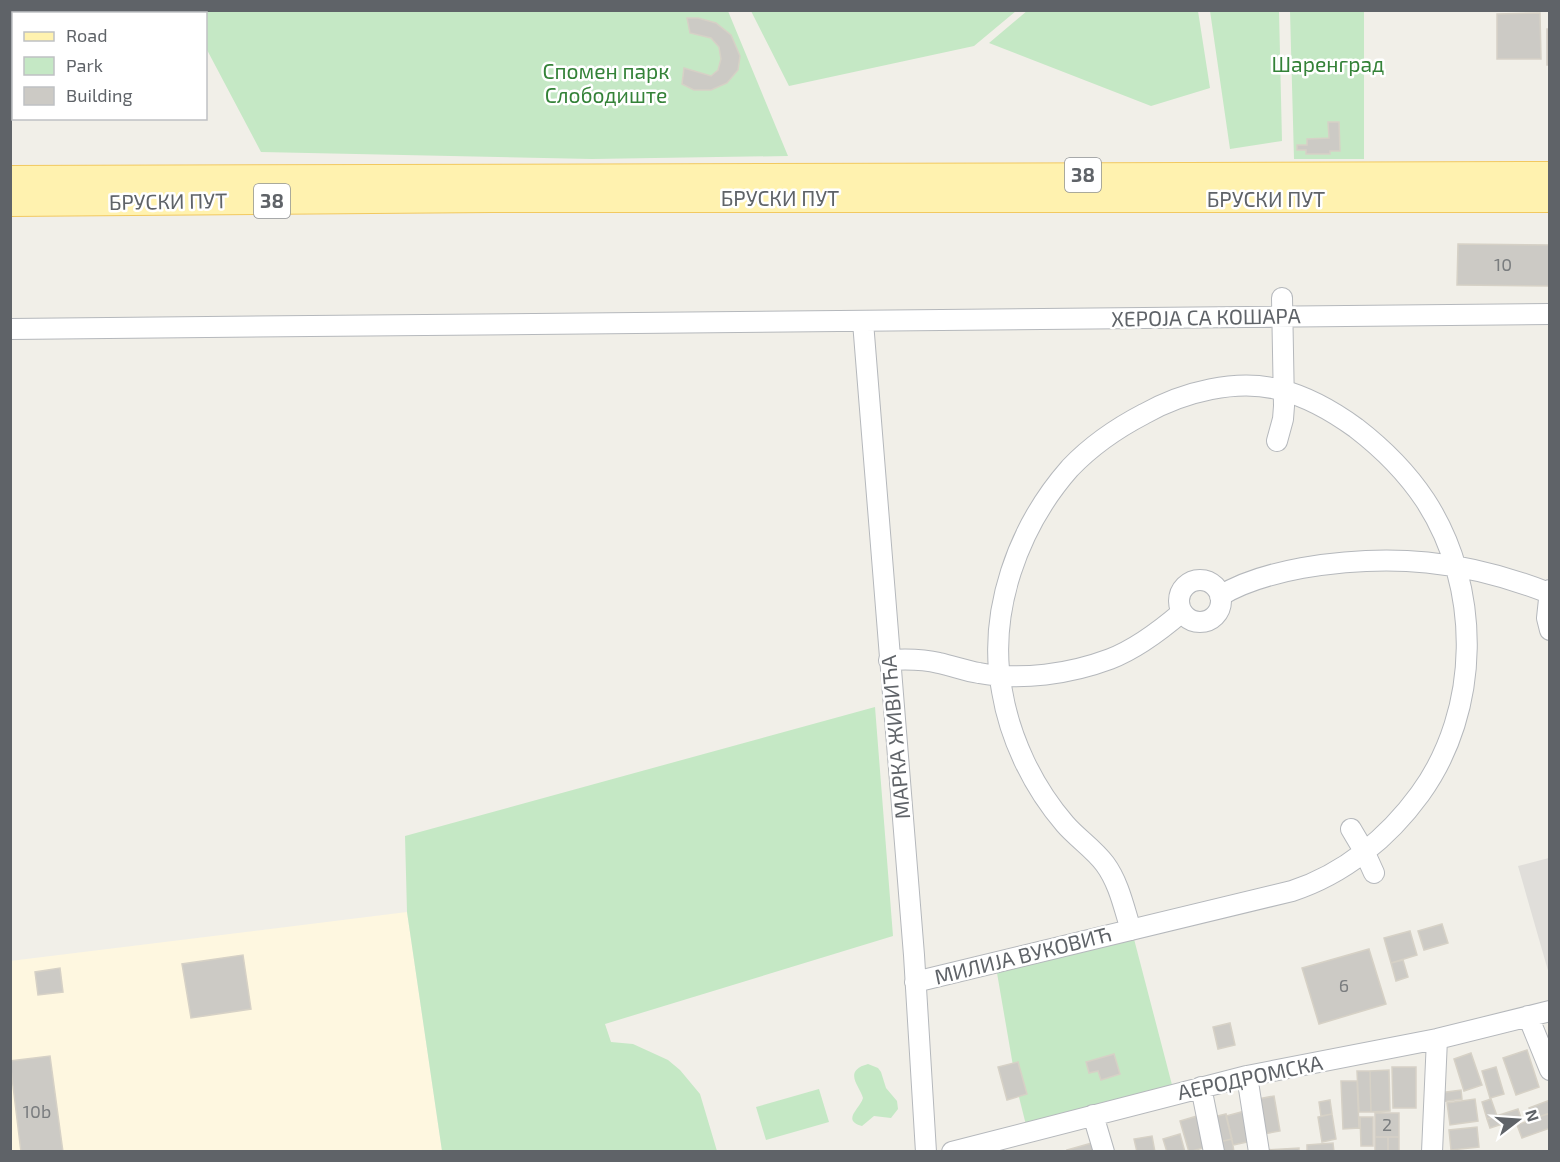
<svg xmlns="http://www.w3.org/2000/svg" width="1560" height="1162" viewBox="0 0 1560 1162" font-family="'Exo 2',sans-serif">
  <style>
    .commercial { fill: #fef7e0 }
    .industrial { fill: #e0deda }
    .green { fill: #c5e8c5 }
    .building { fill: #cccac5; stroke: #d6d1c6; stroke-width: 1.5 }
    .lines { fill: none; stroke-linecap: round; stroke-linejoin: round }
    .minor-casing { stroke: #b5b8bc; stroke-width: 22 }
    .major-casing { stroke: #f2c960; stroke-width: 28 }
    .minor { stroke: #fff; stroke-width: 20 }
    .major { stroke: #fff2af; stroke-width: 26 }
    .labels { text-anchor: middle; stroke-width: 5; stroke-linejoin: round; paint-order: stroke }
    .number-label { font-size: 18px; fill: #7a7d7f }
    .shield { fill: #fff; stroke: #8f9295; stroke-width: 1.5 }
    .shield-label { font-size: 20px; font-weight: bold; fill: #5f6368 }
    .park-label { font-size: 21px; fill: #348238; stroke: #fff }
    .street-label { font-size: 21px; fill: #5f6368; stroke: #fff }
  </style>
  <rect width="100%" height="100%" fill="#f1efe8"/>
  <path class="commercial" d="M407,912L442,1151H11L10,961Z"/>
  <path class="industrial" d="M1549,858H1550L1549,974L1518,866Z"/>
  <path class="green" d="M1028,10L1198,11L1210,88L1151,106L989,43Z
    M185,11H728L788,156L592,159L261,152L206,48V14L187,13Z
    M751,11H1016L974,46L789,86Z
    M1210,11H1279L1282,141L1230,149Z
    M1290,11H1364V159H1294Z
    M875,707L893,936L605,1024L611,1042L633,1044L668,1060L680,1070L700,1094L717,1151H442L407,912L405,836Z
    M1134,939L1177,1104L1093,1115L1030,1141L1017,1089L997,973Z
    M868,1064L878,1068L881,1072L886,1088L897,1101L898,1109L891,1118L874,1116L862,1126C841,1120 860,1109 863,1098C860,1086 842,1071 868,1064Z
    M819,1089L829,1122L766,1140L756,1107Z"/>
  <path class="building" d="M1540,13L1541,59H1497V14Z
    M687,18H698L716,23L731,35L740,56L738,70L727,83L711,90H694L682,84L684,68L711,76L718,70L721,59L719,47L711,38L690,33Z
    M1547,29H1550V65H1547Z
    M1328,122H1339L1340,151H1330V154H1306V150H1297V145H1307V139L1329,138Z
    M1458,244L1550,245V286L1457,285Z
    M1442,924L1448,943L1424,950L1418,931Z
    M1410,931L1417,955L1391,963L1384,938Z
    M1369,949L1386,1004L1319,1024L1302,968Z
    M243,955L251,1009L191,1018L182,964Z
    M1403,960L1408,977L1396,981L1391,963Z
    M60,968L63,992L38,995L35,972Z
    M1230,1023L1235,1045L1218,1049L1213,1027Z
    M1527,1050L1539,1087L1516,1095L1503,1058Z
    M1471,1053L1482,1085L1464,1091L1454,1059Z
    M1114,1054L1120,1074L1101,1080L1098,1071L1089,1073L1086,1062Z
    M50,1056L63,1152H21L10,1061Z
    M1018,1062L1027,1094L1007,1100L998,1067Z
    M1392,1067H1416V1108H1393Z
    M1496,1067L1504,1094L1490,1098L1482,1071Z
    M1389,1070L1390,1111L1371,1112L1370,1071Z
    M1357,1071H1370L1371,1112H1359Z
    M1341,1081H1357L1359,1128L1343,1129Z
    M1461,1090L1462,1099L1441,1102L1439,1093Z
    M1274,1096L1280,1131L1258,1135L1252,1100Z
    M1475,1099L1478,1121L1450,1125L1447,1103Z
    M1491,1099L1497,1116L1487,1119L1482,1102Z
    M1330,1100L1332,1114L1321,1116L1319,1102Z
    M1550,1100V1113L1533,1119L1529,1108Z
    M1518,1109L1521,1118L1490,1128L1487,1119Z
    M1245,1111L1252,1141L1233,1145L1226,1116Z
    M1375,1113H1399V1137H1375Z
    M1550,1113V1128L1522,1138L1517,1125Z
    M1226,1114L1232,1139L1215,1143L1209,1118Z
    M1332,1114L1336,1139L1322,1142L1318,1117Z
    M1197,1116L1206,1147L1189,1152L1180,1121Z
    M1360,1117H1373V1146H1361Z
    M1477,1127L1479,1147L1451,1150L1449,1130Z
    M1180,1134L1185,1152H1167L1163,1139Z
    M1152,1136L1155,1152H1137L1134,1139Z
    M1375,1137H1388V1152H1375Z
    M1388,1137H1399V1152H1388Z
    M1232,1139L1234,1152H1217L1215,1143Z
    M1092,1143L1095,1152H1068L1067,1150Z
    M1333,1143L1334,1152H1307V1145Z
    M1299,1148V1152H1265V1150Z"/>
  <g class="lines">
    <defs>
      <path id="minor" d="M863,322L914,955L926,1152
        M10,329L1550,314
        M1277,441L1283,419L1284,406L1282,298
        M1179 601a21 21 0 1 1 42 0a21 21 0 1 1-42 0Z
        M1550,590L1547,618L1550,630
        M1220,596C1244,581 1275,573 1302,568C1390,553 1465,560 1549,593
        M889,660C906,659 923,659 939,663C953,666 966,671 979,673C1021,681 1070,674 1110,659C1136,649 1161,630 1182,612
        M1351,829L1364,851L1374,873
        M915,982L1292,891C1344,874 1388,838 1420,794C1481,710 1482,587 1425,500C1407,473 1382,448 1356,428C1334,412 1308,397 1281,390C1237,378 1183,392 1144,414C1117,428 1091,446 1070,468C1018,527 987,612 1002,691C1010,739 1033,787 1065,824C1077,838 1094,849 1105,864C1119,883 1124,908 1131,930
        M1528,1016L1550,1070
        M1247,1076L1259,1152
        M1201,1087L1214,1152
        M1093,1115L1104,1152
        M952,1152L1247,1076L1437,1039L1550,1011
        M1432,1152L1437,1039"/>
      <path id="major" d="M10,179L1550,175
        M10,203L492,199H1550"/>
    </defs>
    <use href="#minor" class="minor-casing"/>
    <use href="#major" class="major-casing"/>
    <use href="#minor" class="minor"/>
    <use href="#major" class="major"/>
  </g>
  <g class="labels">
    <g class="number-label">
      <text x="1503" y="271">10</text>
      <text x="1344" y="992">6</text>
      <text x="37" y="1118">10b</text>
      <text x="1387" y="1131">2</text>
    </g>
    <g class="shield">
      <rect x="1065" y="158" width="36" height="34" rx="4.5"/>
      <rect x="254" y="184" width="36" height="34" rx="4.5"/>
    </g>
    <g class="shield-label">
      <text x="1083" y="182">38</text>
      <text x="272" y="208">38</text>
    </g>
    <g class="park-label">
      <text x="1328" y="72">Шаренград</text>
      <text x="606" y="79">Спомен парк<tspan x="606" dy="24">Слободиште</tspan></text>
    </g>
    <g class="street-label">
      <text x="780" y="206">БРУСКИ ПУТ</text>
      <text x="1266" y="207">БРУСКИ ПУТ</text>
      <text transform="translate(168 202) rotate(-1)" y="7">БРУСКИ ПУТ</text>
      <text transform="translate(1206 318) rotate(-1)" y="7">ХЕРОЈА СА КОШАРА</text>
      <text transform="translate(896 737) rotate(-95)" y="7">МАРКА ЖИВИЋА</text>
      <text transform="translate(1023 956) rotate(-14)" y="7">МИЛИЈА ВУКОВИЋ</text>
      <text transform="translate(1250 1078) rotate(-12)" y="7">АЕРОДРОМСКА</text>
    </g>
  </g>
  <rect width="1560" height="1162" fill="none" stroke="#5f6368" stroke-width="24"/>
  <rect x="12" y="12" width="195" height="108" fill="#ffffff" stroke="#bfc1c3" stroke-width="1.5"/>
  <rect x="24" y="32" width="30" height="9" fill="#fff2af" stroke="#bfc1c3" stroke-width="1.5"/>
  <text x="66" y="42" font-size="18" fill="#5f6368">Road</text>
  <rect x="24" y="57" width="30" height="18" fill="#c5e8c5" stroke="#bfc1c3" stroke-width="1.5"/>
  <text x="66" y="72" font-size="18" fill="#5f6368">Park</text>
  <rect x="24" y="87" width="30" height="18" fill="#cccac5" stroke="#bfc1c3" stroke-width="1.5"/>
  <text x="66" y="102" font-size="18" fill="#5f6368">Building</text>
  <g transform="translate(1518 1120) rotate(73)" stroke="#ffffff" stroke-width="4.5" paint-order="stroke">
  <path d="M0-4.5L10 22L0 15L-10 22Z" fill="#5f6368"/>
  <text y="-9" font-size="16" font-weight="bold" text-anchor="middle" fill="#5f6368">N</text>
  </g>
</svg>
